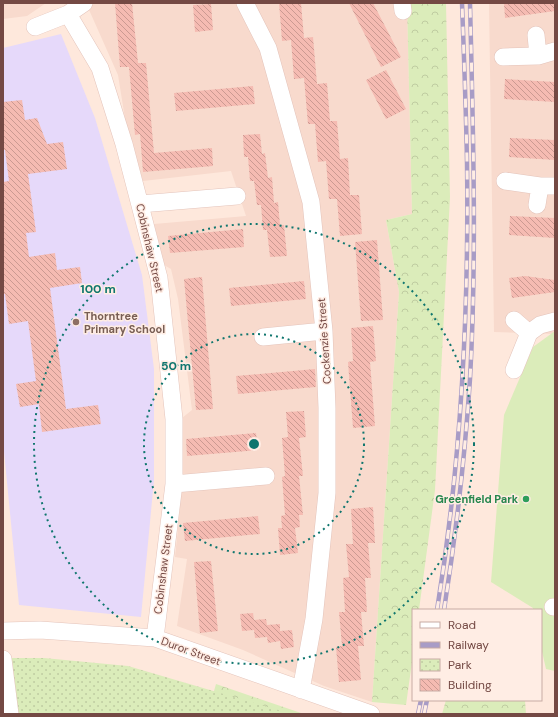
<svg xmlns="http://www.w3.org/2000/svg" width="558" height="717" viewBox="0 0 558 717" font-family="'DM Sans',sans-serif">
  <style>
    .residential { fill: #f8dacd }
    .education { fill: #e6d9fa }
    .grass { fill: #dbecba }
    .forest { fill: url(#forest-crowns) }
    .park { fill: url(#park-dots) }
    .building { fill: url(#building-back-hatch) }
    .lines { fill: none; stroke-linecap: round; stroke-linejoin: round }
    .minor-casing { stroke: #e4c4bb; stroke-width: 18 }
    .minor { stroke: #fff; stroke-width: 17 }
    .rail-casing { stroke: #a89cc6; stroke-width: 4.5 }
    .rail { stroke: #ffede4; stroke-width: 3; stroke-dasharray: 9; stroke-linecap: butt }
    .ring { fill: none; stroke: #0f766e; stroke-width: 2; stroke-dasharray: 2 4 }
    .education-dot { fill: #8d6e63; stroke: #ffede4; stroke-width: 1.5 }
    .leisure-dot { fill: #2e9e5b; stroke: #ffede4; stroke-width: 1.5 }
    .labels { text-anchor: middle; stroke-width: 3; stroke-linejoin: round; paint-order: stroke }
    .street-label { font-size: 11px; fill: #744944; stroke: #ffede4 }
    .education-label { font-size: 11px; font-weight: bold; fill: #785e54; stroke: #ffede4; text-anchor: start }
    .leisure-label { font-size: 11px; font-weight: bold; fill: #27864d; stroke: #ffede4; text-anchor: end }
    .centre { fill: #0f766e; stroke: #ffede4; stroke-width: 2 }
    .ring-label { font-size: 12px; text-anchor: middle; font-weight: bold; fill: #0f766e; stroke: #ffede4; stroke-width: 3; stroke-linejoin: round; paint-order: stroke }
  </style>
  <defs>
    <pattern id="forest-crowns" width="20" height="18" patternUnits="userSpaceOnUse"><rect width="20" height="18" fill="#dbecba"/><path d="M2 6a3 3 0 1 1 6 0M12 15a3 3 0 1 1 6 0" fill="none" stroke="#bfcca1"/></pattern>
    <pattern id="park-dots" width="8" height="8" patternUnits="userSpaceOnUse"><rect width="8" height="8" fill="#dbecba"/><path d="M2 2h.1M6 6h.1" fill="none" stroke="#bfcca1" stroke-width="1.8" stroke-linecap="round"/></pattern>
    <pattern id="building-back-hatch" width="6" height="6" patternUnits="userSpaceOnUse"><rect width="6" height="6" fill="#f5bbb2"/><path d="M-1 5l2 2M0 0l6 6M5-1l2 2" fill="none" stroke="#cb9a92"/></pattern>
  </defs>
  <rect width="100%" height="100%" fill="#fee8dc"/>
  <path class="residential" d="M3,3H46L27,16L3,19Z
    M86,3H407L412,214L386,220L399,292L372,702L324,686L243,650L177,626L187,559L175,557L180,509L182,457V418L192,410L178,299L171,269L164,265L154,224L246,216L231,171L143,181L127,131L118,75Z
    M489,3H555V334L494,332Z"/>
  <path class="education" d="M61,34L95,118L142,275L154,369V480L141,617L19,605L3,441V48Z"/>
  <path class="grass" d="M555,331V671L546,669L541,647V610H533V608L491,582L504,415L533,347Z"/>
  <path class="forest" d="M407,3H446L450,197L435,490L419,610H413V655L406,705L372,702L399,292L386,220L412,214Z
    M216,684L304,714H224L212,698Z
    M446,700H525L526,714H442Z"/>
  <path class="park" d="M3,658H44L128,666L292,714H3Z"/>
  <path class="building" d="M115,3H132L138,63H146L154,153L212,148L213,166L143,172L140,134L135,135L129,67H120Z
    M279,3H301L304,38L313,37L317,84L327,83L330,121H337L340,159L348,158L350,195H359L362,234L340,236L337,199H329L326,161L318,162L315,124H308L304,78L294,79L291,40L282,41Z
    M349,3H373L401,57L381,67Z
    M504,3H555V11L505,18Z
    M211,4L213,30L195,32L193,5Z
    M386,70L406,109L386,119L366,80Z
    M505,79L555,82V102L504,99Z
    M253,86L255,104L176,111L174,93Z
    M22,100L25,120L37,118L47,144L63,142L67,169L28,174L36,232L26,233L29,257L55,253L57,270L80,267L82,283L50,288L66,409L98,405L101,424L42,432L39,404L20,407L16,384L36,381L28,321L9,324L5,294H3V182L9,181L5,150H3V102Z
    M260,134L262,154L265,153L268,178L272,177L274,203L278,202L280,225H284L287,256L270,257L267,230H263L261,205H257L254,181H250L248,157H244L243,135Z
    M510,138L555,140V160L509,157Z
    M510,216L555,218V238L509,235Z
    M243,229L244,247L170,253L168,236Z
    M377,240L383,320L361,321L355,242Z
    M525,276L555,280V292L512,298L509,278Z
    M202,277L213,409L196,410L184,279Z
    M304,281L306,299L231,306L229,288Z
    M373,326L376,361L370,362L375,426L353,428L348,362L353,361L351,328Z
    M315,369L316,387L238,394L236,376Z
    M304,411L306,437L299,438L303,476H299L303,515H299L300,527L295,528L298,553L280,555L278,528H282L281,516L285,515L282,477L285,476L282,438L288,437L286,412Z
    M256,433L258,450L187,456L186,439Z
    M373,507L375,543H368L371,578H365L367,612H361L364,646H358L361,680L339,682L336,647L342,646L339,612H345L343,578L349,577L346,544H353L351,509Z
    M258,516L260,534L185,541L183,523Z
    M211,561L218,631L200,633L194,562Z
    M253,613L254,620L266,619L267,625L280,624V631L292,630L294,647L281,649L280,641L268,643L267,637L255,638L254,630L242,631L240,614Z"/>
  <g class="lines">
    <defs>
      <path id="minor" d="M245,3L268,48L311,202L324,331L327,408V493L314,619L301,690
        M402,3L403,11
        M68,14L100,68L124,144L159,278L174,419V484L155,638
        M35,27L68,14L84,3
        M536,35L538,56
        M503,57L538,56L555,51
        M505,181L540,186H555
        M140,204L237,196
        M537,205L540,186
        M514,320L529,333
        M263,337L324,331
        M514,370L529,333L540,325L555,321
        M174,484L266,476
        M553,607H555
        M3,631L40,630L155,638L371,714
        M3,659L10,714"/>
    </defs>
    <use href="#minor" class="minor-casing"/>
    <use href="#minor" class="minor"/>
    <defs>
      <path id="rail" d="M437,610C461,464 469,310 467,162C466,109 464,56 462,3
        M444,610C456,534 465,456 470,379C477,254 473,128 470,3
        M418,714L421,700
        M424,714L427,700"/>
    </defs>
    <use href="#rail" class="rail-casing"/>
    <use href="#rail" class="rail"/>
  </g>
  <g class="ring">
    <circle cx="254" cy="444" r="110"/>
    <circle cx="254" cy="444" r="220"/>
  </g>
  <circle class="education-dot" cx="76" cy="322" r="4"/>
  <circle class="leisure-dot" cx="526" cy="499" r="4"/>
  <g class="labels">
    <g class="street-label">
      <text transform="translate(150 248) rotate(77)" y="4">Cobinshaw Street</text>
      <text transform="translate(324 341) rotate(-94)" y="4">Cockenzie Street</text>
      <text transform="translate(163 569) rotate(-83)" y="4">Cobinshaw Street</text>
      <text transform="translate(191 651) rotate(20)" y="4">Duror Street</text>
    </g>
    <g class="education-label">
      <text x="84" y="320">Thorntree<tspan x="84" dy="13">Primary School</tspan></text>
    </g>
    <g class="leisure-label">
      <text x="518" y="503">Greenfield Park</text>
    </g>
  </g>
  <circle cx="254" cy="444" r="6" class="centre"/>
  <g class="ring-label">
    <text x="98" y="293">100 m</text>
    <text x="176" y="370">50 m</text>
  </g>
  <rect width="558" height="717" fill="none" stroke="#744944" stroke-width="8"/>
  <rect x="412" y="609" width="130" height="92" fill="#ffede4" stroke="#c7aba4"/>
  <rect x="420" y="622" width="20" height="6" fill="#ffffff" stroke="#c7aba4"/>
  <text x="448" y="629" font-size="12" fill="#744944">Road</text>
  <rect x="420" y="642" width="20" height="6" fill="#a89cc6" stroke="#c7aba4"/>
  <text x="448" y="649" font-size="12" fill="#744944">Railway</text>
  <rect x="420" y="659" width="20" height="12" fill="url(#park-dots)" stroke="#c7aba4"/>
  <text x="448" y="669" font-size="12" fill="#744944">Park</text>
  <rect x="420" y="679" width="20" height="12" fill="url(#building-back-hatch)" stroke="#c7aba4"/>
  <text x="448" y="689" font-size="12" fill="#744944">Building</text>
</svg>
